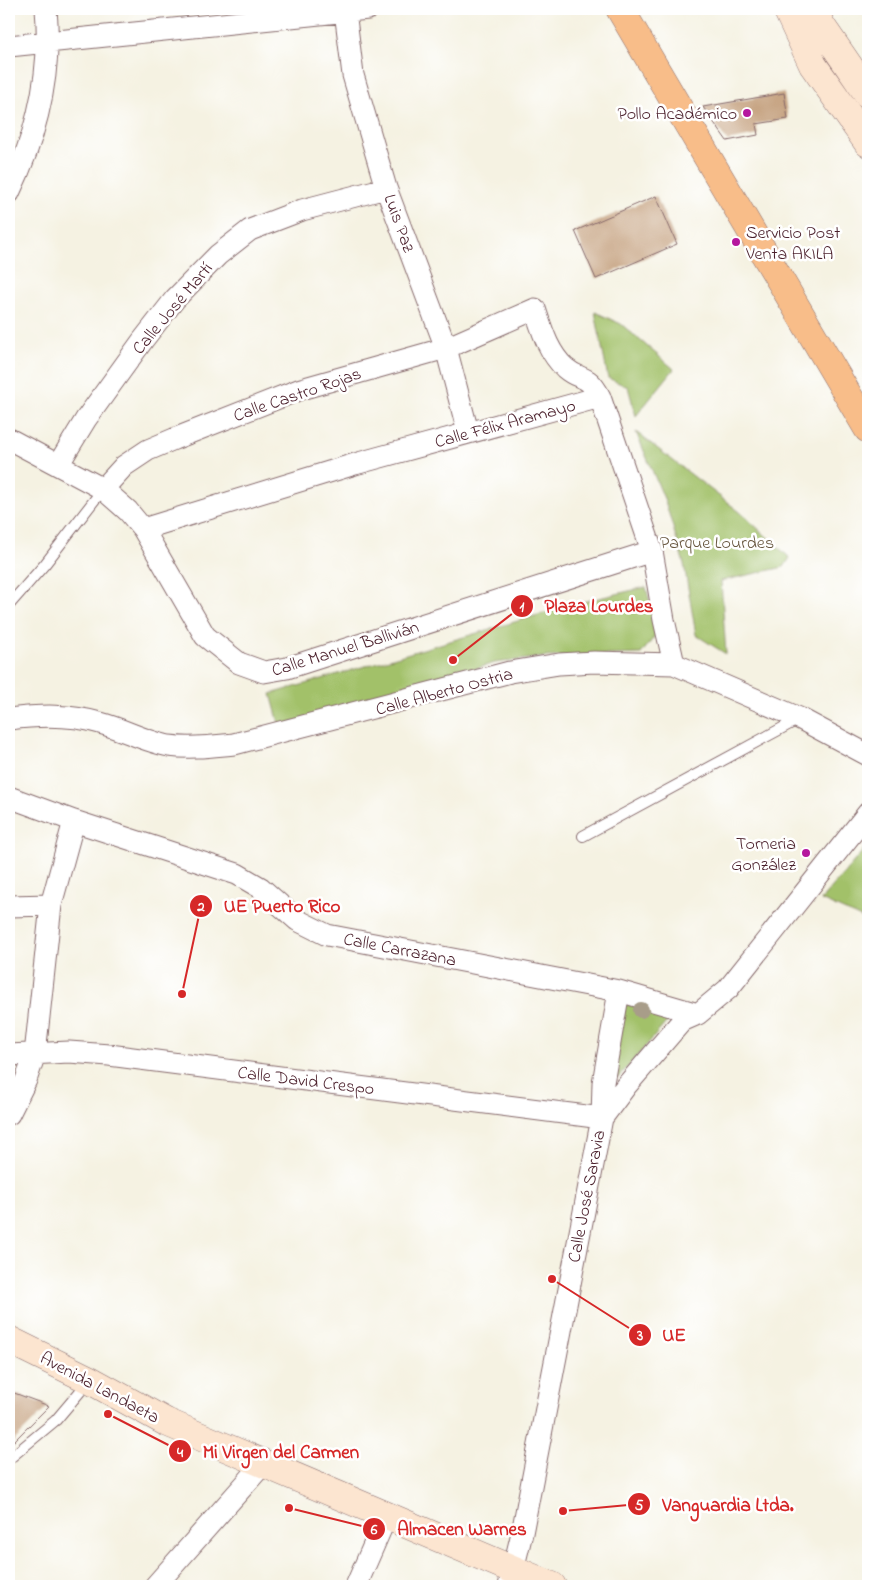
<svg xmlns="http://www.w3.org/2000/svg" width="877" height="1595" viewBox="0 0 877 1595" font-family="'Indie Flower',sans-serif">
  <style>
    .green { fill: #a2c169; stroke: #76704a }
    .building { fill: #c7a584 }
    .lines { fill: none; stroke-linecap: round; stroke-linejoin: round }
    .lane-casing { stroke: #86696b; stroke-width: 12 }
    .street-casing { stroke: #86696b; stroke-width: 23 }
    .secondary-casing { stroke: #86696b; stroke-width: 29 }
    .primary-casing { stroke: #86696b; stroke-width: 29 }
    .lane { stroke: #fff; stroke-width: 10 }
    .street { stroke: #fff; stroke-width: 21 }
    .secondary { stroke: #fce5d0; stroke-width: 28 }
    .primary { stroke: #f8bd89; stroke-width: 28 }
    .tree { fill: #a89d89 }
    .poi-dot { fill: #b5179e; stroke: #fff; stroke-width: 2 }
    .labels { text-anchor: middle; stroke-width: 5; stroke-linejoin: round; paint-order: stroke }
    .poi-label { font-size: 18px; fill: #4a1f2b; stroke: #fff; text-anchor: end }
    .street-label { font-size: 18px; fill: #4a1f2b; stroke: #fff }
    .park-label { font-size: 18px; fill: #695841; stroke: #fff }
    .leader { fill: none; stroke: #d62828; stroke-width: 2 }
    .callout-dot { fill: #d62828; stroke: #fff; stroke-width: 2 }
    .mark-label { font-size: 15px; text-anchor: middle; font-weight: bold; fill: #fff }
    .callout-label { font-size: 19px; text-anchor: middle; font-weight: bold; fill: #d62828; stroke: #fff; stroke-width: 5; stroke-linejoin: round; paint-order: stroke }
  </style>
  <rect width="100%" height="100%" fill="#fff"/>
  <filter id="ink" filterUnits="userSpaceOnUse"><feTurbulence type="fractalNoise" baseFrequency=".02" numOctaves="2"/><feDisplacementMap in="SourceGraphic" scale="10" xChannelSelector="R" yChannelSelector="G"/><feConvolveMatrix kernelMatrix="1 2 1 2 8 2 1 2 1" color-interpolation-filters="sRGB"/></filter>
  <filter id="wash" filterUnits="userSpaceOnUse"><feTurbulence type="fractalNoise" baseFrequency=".0096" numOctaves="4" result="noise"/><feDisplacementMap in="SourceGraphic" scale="20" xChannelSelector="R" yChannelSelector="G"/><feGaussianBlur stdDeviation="1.12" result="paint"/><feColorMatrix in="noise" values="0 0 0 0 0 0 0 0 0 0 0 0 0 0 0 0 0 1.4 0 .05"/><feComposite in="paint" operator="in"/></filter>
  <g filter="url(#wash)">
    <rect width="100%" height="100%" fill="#f5f2e2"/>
    <path class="green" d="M595,312L621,324L674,369L636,416L628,387L608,378Z
      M636,432L740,512L790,558L784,567L721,581L726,654L696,635L684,564L665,501Z
      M646,587L655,622V636L641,654L544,657L495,663L280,727L271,694L582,602Z
      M868,845V921L821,900Z
      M625,1004L671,1015V1017L619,1077L613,1078Z"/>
    <g id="blocks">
      <path class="building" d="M784,93L788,119L756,124L758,135L727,141L703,107Z
        M656,196L677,244L596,279L575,231Z
        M9,1391L49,1406L9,1446Z"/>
    </g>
  </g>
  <g filter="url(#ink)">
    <use href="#blocks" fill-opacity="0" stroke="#86696b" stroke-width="1"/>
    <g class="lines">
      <defs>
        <path id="lane" d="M9,605L45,564L103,489
          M583,836L799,719
          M9,1459L56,1420L89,1381"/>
        <path id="street" d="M345,11L353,75L386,188L446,348L468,432
          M9,46L368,9
          M9,193C37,135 52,74 46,9
          M9,439L103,489L128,511L143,529L205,636L239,663L264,672L287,668L652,551
          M58,465L86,419L143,340L175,299L218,255L250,230L302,210L386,188
          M103,489L124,466L148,450L174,439L301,389L446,348L535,309C542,330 548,352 565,368C581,382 587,372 600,397L652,551L664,620L674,664
          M143,529L355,464L600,397
          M9,719C40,715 70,714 100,723C123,729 146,742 169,746C191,749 212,746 234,744L510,672L559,664L594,662L674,664L799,718L868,755
          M9,797L74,821L237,874L261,888L297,920L327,935L619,991L698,1014
          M9,906L51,905
          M9,1055L69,1052L109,1055L602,1118L603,1083L619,991
          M9,1114L26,1080L35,1054L51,905L74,821
          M155,1586L263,1464
          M356,1586L387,1515
          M509,1586L522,1533L602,1118L626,1086L682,1021L698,1014L728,989L868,813"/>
        <path id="secondary" d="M787,9L813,65L868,143
          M813,9L822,27L868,94
          M9,1340L90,1380L166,1422L552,1586"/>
        <path id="primary" d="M620,9L868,429"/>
      </defs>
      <use href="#lane" class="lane-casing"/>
      <use href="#street" class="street-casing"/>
      <use href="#secondary" class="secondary-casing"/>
      <use href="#primary" class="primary-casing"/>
      <use href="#lane" class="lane"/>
      <use href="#street" class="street"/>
      <use href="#secondary" class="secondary"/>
      <use href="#primary" class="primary"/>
    </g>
    <circle class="tree" cx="641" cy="1010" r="8"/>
  </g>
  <g class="poi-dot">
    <circle cx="747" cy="113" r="5"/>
    <circle cx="736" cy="242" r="5"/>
    <circle cx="806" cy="853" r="5"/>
  </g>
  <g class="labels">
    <g class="poi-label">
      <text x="737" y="119">Pollo Académico</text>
      <text x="746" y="238" text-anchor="start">Servicio Post<tspan x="746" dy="21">Venta AKILA</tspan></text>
      <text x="796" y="849">Torneria<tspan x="796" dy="21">González</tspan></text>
    </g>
    <g class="street-label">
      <text transform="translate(400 223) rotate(70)" y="6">Luis Paz</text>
      <text transform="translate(172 308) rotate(-50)" y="6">Calle José Martí</text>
      <text transform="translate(297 394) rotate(-19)" y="6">Calle Castro Rojas</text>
      <text transform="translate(505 423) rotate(-15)" y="6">Calle Félix Aramayo</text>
      <text transform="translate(345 648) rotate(-17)" y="6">Calle Manuel Ballivián</text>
      <text transform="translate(444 691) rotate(-15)" y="6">Calle Alberto Ostria</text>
      <text transform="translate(400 949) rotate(11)" y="6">Calle Carrazana</text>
      <text transform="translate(306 1080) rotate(7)" y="6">Calle David Crespo</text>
      <text transform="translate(586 1196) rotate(-79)" y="6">Calle José Saravia</text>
      <text transform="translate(100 1387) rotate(28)" y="6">Avenida Landaeta</text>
    </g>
    <g class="park-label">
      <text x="717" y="548">Parque Lourdes</text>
    </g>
  </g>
  <path class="leader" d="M453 660L522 606M182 994L201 906M552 1279L640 1335M108 1414L180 1451M563 1511L639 1504M289 1508L374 1529"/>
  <g class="callout-dot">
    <circle cx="453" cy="660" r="5"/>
    <circle cx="182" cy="994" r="5"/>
    <circle cx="552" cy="1279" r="5"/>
    <circle cx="108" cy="1414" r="5"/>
    <circle cx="563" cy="1511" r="5"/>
    <circle cx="289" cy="1508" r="5"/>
    <circle cx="522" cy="606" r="12"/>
    <circle cx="201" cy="906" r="12"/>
    <circle cx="640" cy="1335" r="12"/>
    <circle cx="180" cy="1451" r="12"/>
    <circle cx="639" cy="1504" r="12"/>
    <circle cx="374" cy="1529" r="12"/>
  </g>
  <g class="mark-label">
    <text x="522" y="611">1</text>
    <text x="201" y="911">2</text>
    <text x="640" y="1340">3</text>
    <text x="180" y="1457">4</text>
    <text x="639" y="1510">5</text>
    <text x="374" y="1534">6</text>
  </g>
  <g class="callout-label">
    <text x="599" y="612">Plaza Lourdes</text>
    <text x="282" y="912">UE Puerto Rico</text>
    <text x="674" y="1341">UE</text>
    <text x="281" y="1458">Mi Virgen del Carmen</text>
    <text x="728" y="1511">Vanguardia Ltda.</text>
    <text x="462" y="1535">Almacen Warnes</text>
  </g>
  <rect width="877" height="1595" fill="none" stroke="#fff" stroke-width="30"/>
</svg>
